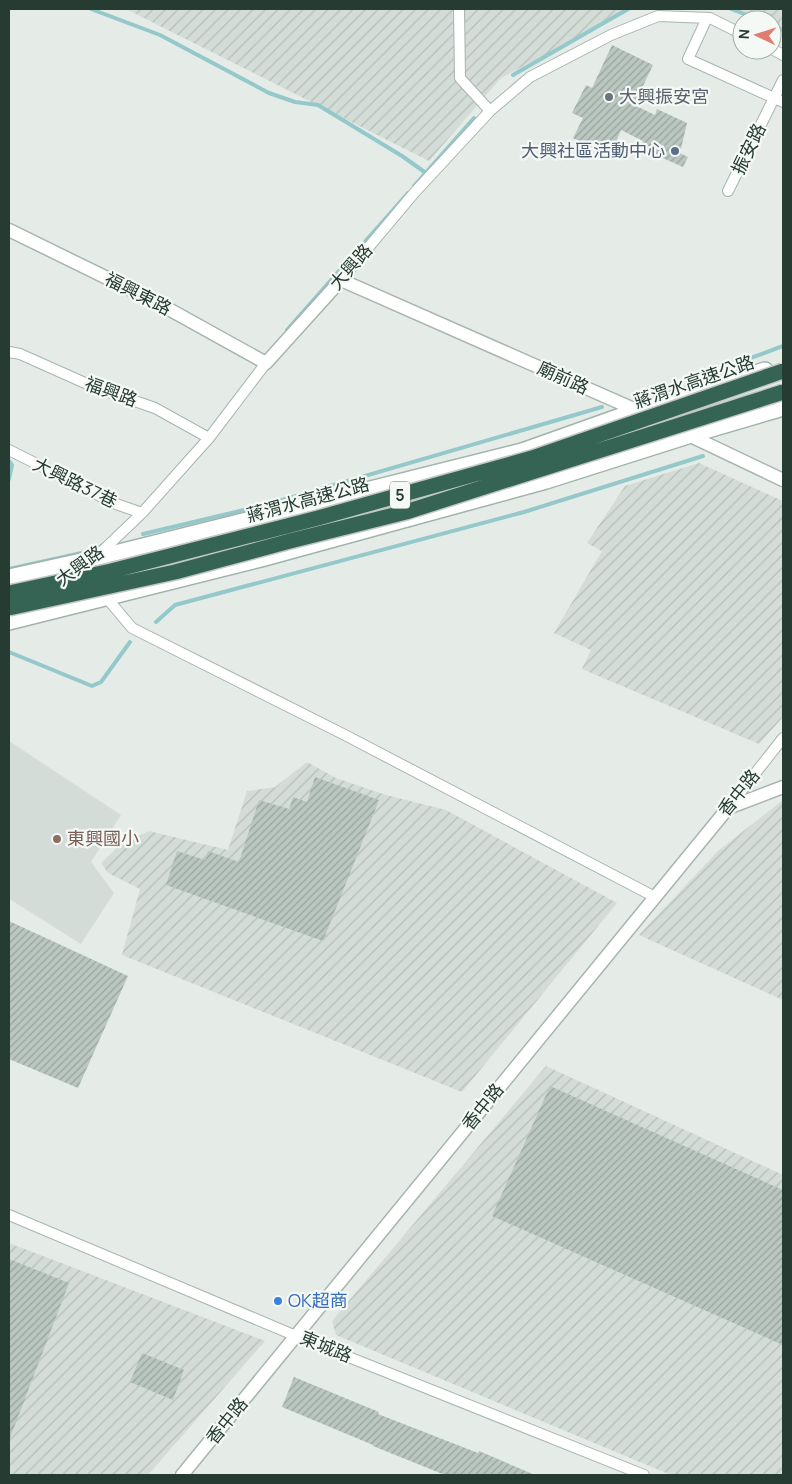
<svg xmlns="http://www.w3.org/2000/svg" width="792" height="1484" viewBox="0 0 792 1484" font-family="Manrope,'Noto Sans TC',sans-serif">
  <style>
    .built { fill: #d3dcd7 }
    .industrial { fill: url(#industrial-furrows) }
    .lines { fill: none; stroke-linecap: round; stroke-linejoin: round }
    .stream { stroke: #94c8ca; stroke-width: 4 }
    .building { fill: url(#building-hatch) }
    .minor-casing { stroke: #a8b4ae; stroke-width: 12 }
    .tertiary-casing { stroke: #a8b4ae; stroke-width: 15 }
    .secondary-casing { stroke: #a1b4ab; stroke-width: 18 }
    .minor { stroke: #fff; stroke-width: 10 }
    .tertiary { stroke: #fff; stroke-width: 12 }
    .secondary { stroke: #fff; stroke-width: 15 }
    .motorway-bridge-casing { stroke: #c2c8c6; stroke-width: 18; stroke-linecap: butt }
    .motorway-bridge { stroke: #356455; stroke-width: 15 }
    .worship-dot { fill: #6b7280; stroke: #f5f9f6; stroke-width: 2 }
    .service-dot { fill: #5c6f8a; stroke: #f5f9f6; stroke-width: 2 }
    .education-dot { fill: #8d6e63; stroke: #f5f9f6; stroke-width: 2 }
    .shop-dot { fill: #3f7fe0; stroke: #f5f9f6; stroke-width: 2 }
    .labels { text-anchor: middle; stroke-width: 4.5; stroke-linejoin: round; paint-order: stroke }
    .shield { fill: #f5f9f6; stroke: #64756e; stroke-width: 1 }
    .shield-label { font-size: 16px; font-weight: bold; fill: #263c33 }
    .worship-label { font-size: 18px; fill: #5b616d; stroke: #f5f9f6; text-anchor: start }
    .street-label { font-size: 18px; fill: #263c33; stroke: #f5f9f6 }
    .service-label { font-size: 18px; fill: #4e5e75; stroke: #f5f9f6; text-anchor: end }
    .education-label { font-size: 18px; fill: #785e54; stroke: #f5f9f6; text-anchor: start }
    .shop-label { font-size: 18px; fill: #366cbe; stroke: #f5f9f6; text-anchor: start }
  </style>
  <defs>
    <pattern id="industrial-furrows" width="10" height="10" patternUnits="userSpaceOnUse" patternTransform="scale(1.25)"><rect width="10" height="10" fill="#d3dcd7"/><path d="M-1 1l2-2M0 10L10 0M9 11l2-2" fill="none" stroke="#b5beb9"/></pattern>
    <pattern id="building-hatch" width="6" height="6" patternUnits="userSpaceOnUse" patternTransform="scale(1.25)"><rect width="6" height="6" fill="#bac7c1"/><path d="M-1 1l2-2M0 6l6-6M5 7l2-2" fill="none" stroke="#97a39d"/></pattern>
  </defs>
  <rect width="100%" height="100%" fill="#e5ece8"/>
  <path class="built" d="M9,741L121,815L91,862L114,893L81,944L11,900L9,902Z"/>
  <path class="industrial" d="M126,9H633L501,78L429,161Z
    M735,9H783V28L772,23V20H763Z
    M699,463L783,501V717L759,744L582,669L591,650L554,633L602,551L587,543L625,486Z
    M307,762L336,778L386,795L446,810L617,903L462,1092L122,955L140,889L108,873L101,863L119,846L149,831L228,850L247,791L275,787Z
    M783,800V1000L639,935L718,851Z
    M546,1066L783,1175V1475H671L336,1335L332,1321Z
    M9,1243L265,1341L148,1475H9Z"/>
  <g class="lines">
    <path class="stream" d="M91,9L160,35L269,93L295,102L318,105L402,156L426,173
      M731,9L760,20
      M772,25L783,30
      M513,75L628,9
      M414,186L474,118
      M287,330L408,193
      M737,363L783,346
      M9,461L12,465L9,479
      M143,534L265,505L602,407
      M9,569L95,550L103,545
      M156,622L175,605L524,512L703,456
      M9,652L92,686L101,682L130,642"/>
  </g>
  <path class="building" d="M612,45L653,65L634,105L655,115L657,109L687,123L680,153L688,157L683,167L640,148L643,141L621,130L610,156L573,138L583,118L572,113L586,85L592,88Z
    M315,777L379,800L323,941L166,885L177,851L205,860L208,851L239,862L259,800L289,809L293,797L307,802Z
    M9,921L128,976L78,1088L9,1059Z
    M550,1086L783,1190V1345L492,1216Z
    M9,1259L69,1283L10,1438L9,1437Z
    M142,1353L184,1370L173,1400L130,1382Z
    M294,1377L379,1412L378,1414L478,1453L479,1451L535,1475H445L373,1446V1445L282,1407Z"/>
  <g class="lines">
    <defs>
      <path id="minor" d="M459,9L460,78L490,111
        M707,18L688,59L783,102
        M772,49L783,55
        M728,191L783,80
        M341,280L415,192L490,111L530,77L611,35L658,16L710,18L742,34
        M9,352L20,354L94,387L155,408L209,438
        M9,450L116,504L142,513
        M64,579L95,558L142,513L209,438L266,363
        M106,597L132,628L343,734L655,897
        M728,808L783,738
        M9,1215L296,1336L644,1475"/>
      <path id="tertiary" d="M9,230L156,302L266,363L341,280L636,410L783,480
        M182,1475L728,808L783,787"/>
      <path id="secondary" d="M9,577L95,558L522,451L643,408L765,370
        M9,622L261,559L546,481L691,435L783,408"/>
    </defs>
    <use href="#minor" class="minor-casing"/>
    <use href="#tertiary" class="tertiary-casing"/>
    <use href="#secondary" class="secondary-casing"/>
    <use href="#minor" class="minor"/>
    <use href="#tertiary" class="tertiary"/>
    <use href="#secondary" class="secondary"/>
    <defs>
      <path id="motorway-bridge" d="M9,593L111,571L318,518L532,458L783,371
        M9,608L175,572L290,541L406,512L783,392"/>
    </defs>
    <use href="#motorway-bridge" class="motorway-bridge-casing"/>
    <use href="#motorway-bridge" class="motorway-bridge"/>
  </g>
  <circle class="worship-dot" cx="609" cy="97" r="5"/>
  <circle class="service-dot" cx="675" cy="151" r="5"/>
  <circle class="education-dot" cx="57" cy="839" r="5"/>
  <circle class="shop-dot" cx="278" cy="1301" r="5"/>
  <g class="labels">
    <rect class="shield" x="390" y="481.5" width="20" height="27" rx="4"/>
    <g class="shield-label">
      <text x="400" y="501">5</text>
    </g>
    <g class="worship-label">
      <text x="619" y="103">大興振安宮</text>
    </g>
    <g class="street-label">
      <text transform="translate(749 149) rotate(-64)" y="6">振安路</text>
      <text transform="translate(351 267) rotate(-49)" y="6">大興路</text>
      <text transform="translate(138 294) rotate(27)" y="6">福興東路</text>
      <text transform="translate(563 378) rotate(24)" y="6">廟前路</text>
      <text transform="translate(694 382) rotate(-19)" y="6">蔣渭水高速公路</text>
      <text transform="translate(111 392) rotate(20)" y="6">福興路</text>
      <text transform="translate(75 483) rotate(26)" y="6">大興路37巷</text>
      <text transform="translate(308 500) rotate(-15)" y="6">蔣渭水高速公路</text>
      <text transform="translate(80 566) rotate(-36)" y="6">大興路</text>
      <text transform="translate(739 793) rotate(-51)" y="6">香中路</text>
      <text transform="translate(483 1107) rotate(-51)" y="6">香中路</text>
      <text transform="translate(326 1347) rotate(22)" y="6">東城路</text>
      <text transform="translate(227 1421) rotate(-51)" y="6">香中路</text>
    </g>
    <g class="service-label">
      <text x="665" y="157">大興社區活動中心</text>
    </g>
    <g class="education-label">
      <text x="67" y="845">東興國小</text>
    </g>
    <g class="shop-label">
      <text x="288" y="1307">OK超商</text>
    </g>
  </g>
  <rect width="792" height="1484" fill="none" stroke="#263c33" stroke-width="20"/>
  <g transform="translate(757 35) rotate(274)"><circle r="24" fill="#f5f9f6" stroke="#a2ada8"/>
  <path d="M0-4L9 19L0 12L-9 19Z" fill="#e17c6e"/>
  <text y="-8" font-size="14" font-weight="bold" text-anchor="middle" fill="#263c33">N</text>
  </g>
</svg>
